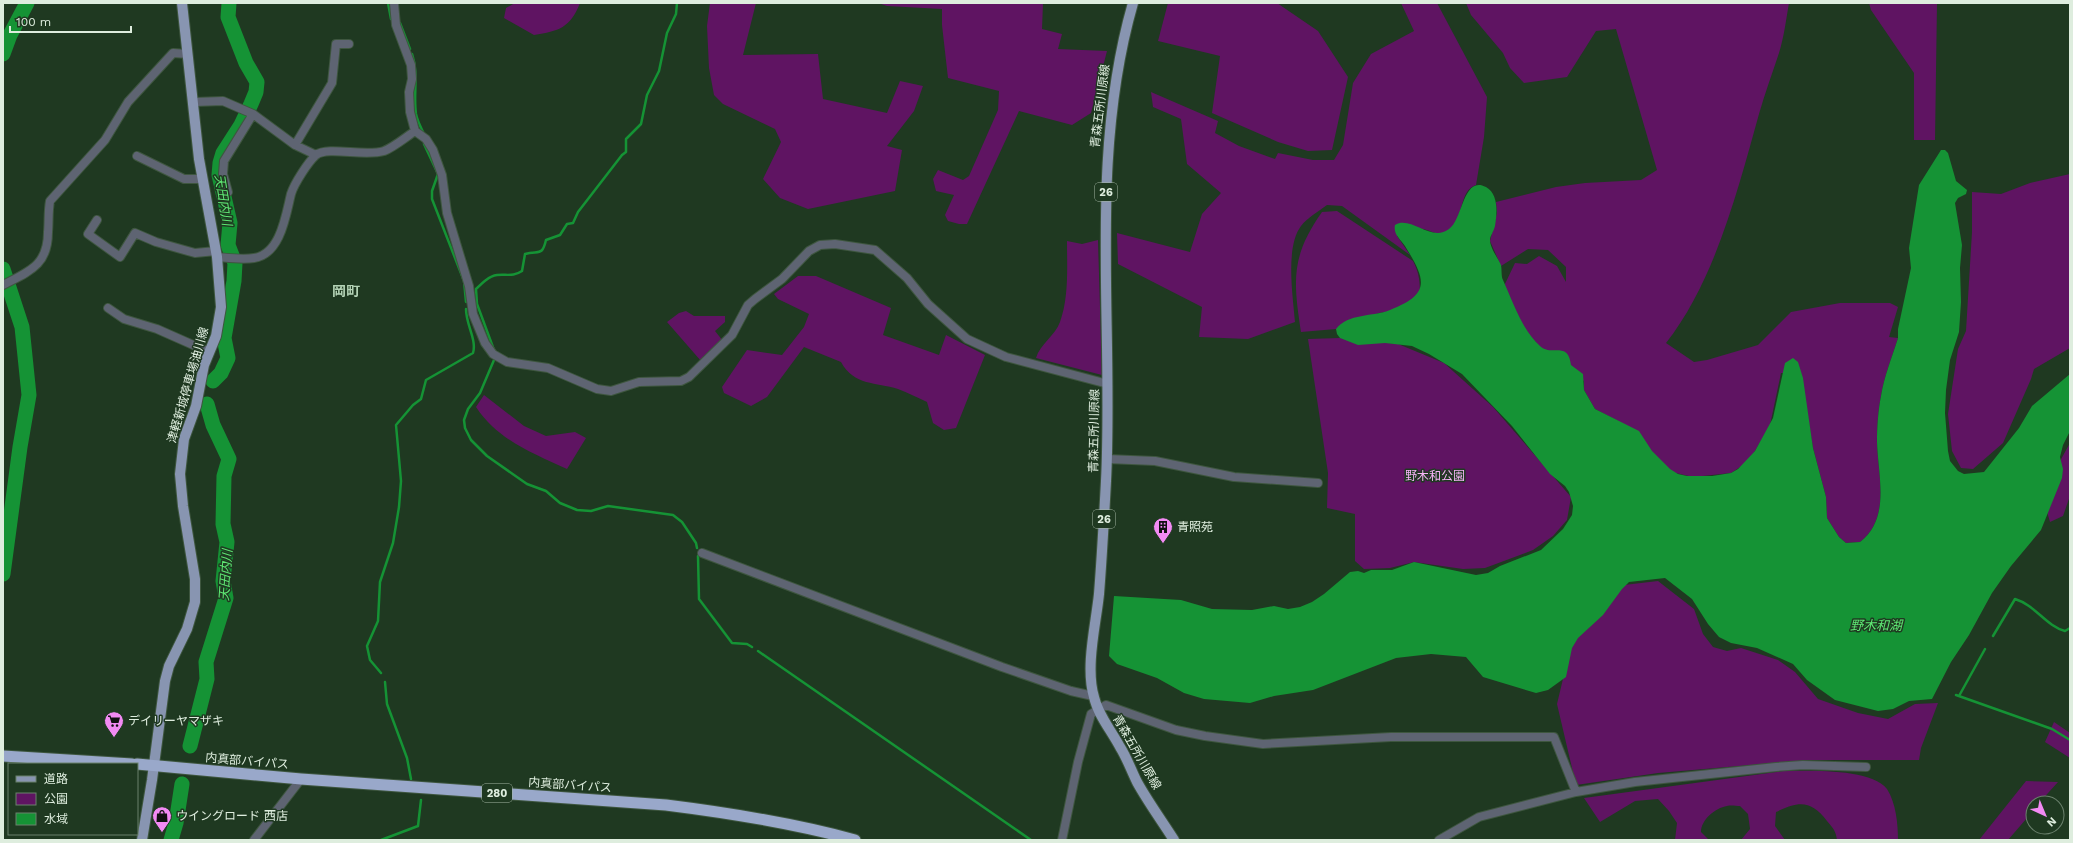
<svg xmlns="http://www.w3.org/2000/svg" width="2073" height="843" viewBox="0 0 2073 843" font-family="'Work Sans','Noto Sans JP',sans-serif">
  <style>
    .green { fill: #5f1462 }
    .water { fill: #159335 }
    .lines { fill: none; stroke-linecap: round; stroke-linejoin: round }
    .stream { stroke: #159335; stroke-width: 2.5 }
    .river { stroke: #159335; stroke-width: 15 }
    .minor-casing { stroke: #3e563f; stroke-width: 10 }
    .major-casing { stroke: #3e563f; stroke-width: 12 }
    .highway-casing { stroke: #3e563f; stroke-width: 13 }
    .minor { stroke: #5e6472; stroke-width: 8 }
    .major { stroke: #8895b1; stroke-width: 10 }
    .highway { stroke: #99a8ca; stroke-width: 11 }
    .labels { text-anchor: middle; stroke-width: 3; stroke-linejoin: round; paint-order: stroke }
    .shield { fill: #1f3921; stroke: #a5b7a5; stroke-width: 1 }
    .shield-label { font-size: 11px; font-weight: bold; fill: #deedde }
    .street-label { font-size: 12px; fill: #deedde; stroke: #1f3921 }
    .park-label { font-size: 12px; fill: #f7b3f8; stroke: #1f3921 }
    .poi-label { font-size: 12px; fill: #deedde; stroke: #1f3921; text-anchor: start }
    .water-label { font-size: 13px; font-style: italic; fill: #5fe874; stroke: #1f3921 }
    .quarter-label { font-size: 14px; font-weight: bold; fill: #b3d2b5; stroke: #1f3921 }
  </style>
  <rect width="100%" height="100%" fill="#1f3921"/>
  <path class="green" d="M515,3H580C570,28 559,31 534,35L504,18L506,8Z
    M710,3H756L743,55L818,54L823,99L887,113L900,81L923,86L914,111L887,146L902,150L895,191L808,209L780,198L763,179L781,142L775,129L723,104L714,95L709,68L707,26Z
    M878,3H1043L1042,29L1062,34L1058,49L1107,51L1091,113L1072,125L1019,111L967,224H959L948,221L945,215L954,195L936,191L933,179L938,170L963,180L969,176L998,110L999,91L948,78L942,25V9L887,6Z
    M1168,3H1277L1318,31L1348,77L1332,150L1308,151L1278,142L1212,113L1220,56L1158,41Z
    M1401,3H1437L1487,97L1484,137L1476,185C1459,190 1464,218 1450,229C1437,240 1429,227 1418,229C1411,230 1404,234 1397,236L1410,255L1342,206L1327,205C1319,211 1307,218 1301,226C1285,247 1293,297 1295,322L1248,339L1199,337L1202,307L1118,264L1117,233L1190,252L1202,214L1221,193L1187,164L1181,119L1153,107L1151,92L1218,121L1215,133L1239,146L1275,159L1278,153L1313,160H1334L1343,145L1353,83L1371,54L1414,31Z
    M1466,3H1789C1786,20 1784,37 1779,53C1772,74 1765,93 1759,114C1738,189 1715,281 1666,343L1694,362L1707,360L1758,345L1791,312L1840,303H1890L1898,307L1889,337L1898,338C1892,357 1884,377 1881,396C1878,411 1877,428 1877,442C1878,476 1891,518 1860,542L1846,543L1839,537L1827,518L1826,497L1813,448L1801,373H1781L1770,425L1755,451L1746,463L1731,473L1693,477L1667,471L1618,421L1595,409L1584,390V381L1541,348L1522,327L1504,286L1515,263L1527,264L1539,256L1557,266L1566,282V267L1548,250L1528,249L1501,266L1490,241L1497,213L1496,202L1556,187L1585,183L1641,180L1657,170L1616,29L1596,31L1567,77L1524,83L1510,68L1503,53L1471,15Z
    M1869,3H1937L1935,140H1914V73L1871,10Z
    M2070,174V348L2034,369L2031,379L2003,443L1973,469L1961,468L1952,451L1948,414L1958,349L1966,331L1972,232V192L2001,194L2030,183Z
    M1337,211L1413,261C1421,276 1421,290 1418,307L1379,313L1336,329L1301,332C1293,280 1291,256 1322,212Z
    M1098,240L1102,375L1036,358C1040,344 1055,336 1060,322C1069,297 1067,268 1067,241L1082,244Z
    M798,276H816L891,308L883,335L939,355L946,335L985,355L956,428L944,430L933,423L927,402C917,397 908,393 898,389C876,382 854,386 841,362L804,347L767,397L751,406L724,393L722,387L747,350L782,355L804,327L809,314L778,299L774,294Z
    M686,311L694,316H725V322L715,331L723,341L701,361L667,322L679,313Z
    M1340,338L1398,344L1444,363L1493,407L1571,497L1567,520L1553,536L1533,550L1485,568L1463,569L1414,562L1390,568L1364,569L1355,561V514L1327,508L1328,473L1308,339Z
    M484,395L524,426L546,436L575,432L586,438L567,469C532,453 498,440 476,407Z
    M2070,443V496L2063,516L2050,522L2046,508L2060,461Z
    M1658,581L1694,609L1703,634L1713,647L1727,651L1741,648L1778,660L1795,672L1818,699L1858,713L1888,719L1915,704L1938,703L1921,748L1919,760H1809L1658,773L1576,785L1557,704L1572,641L1624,585Z
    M2054,722L2070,733V758L2045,742Z
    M1783,771C1807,771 1871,768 1887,789C1896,803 1898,824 1898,840H1837C1836,831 1833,828 1827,821C1811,800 1799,801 1776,812L1775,826L1785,840H1741L1750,829L1748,814L1740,806C1736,806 1731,805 1727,806C1715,808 1701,820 1701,832L1709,840H1675L1677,823L1669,811L1658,799L1635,801L1600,822L1584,798Z
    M2026,781L2058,782L2039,803H2033V811L2008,840H1979Z"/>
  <path class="water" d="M1941,150H1945L1948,153L1956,181L1967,190L1966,194L1958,198L1955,203L1962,245L1960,268L1961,302L1959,332L1950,360L1946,390L1945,413L1948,451L1950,461L1958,471L1964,474L1984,472L2019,428L2032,406L2070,374V431L2063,445L2060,457L2063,469L2062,478L2041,530L2011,566L1992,593L1969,635L1951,662L1932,699L1909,701L1893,709L1878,711L1835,700L1807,680L1793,664L1757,648L1731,643L1719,637L1708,624L1692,599L1665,578L1629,582L1622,589L1603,615L1578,638L1572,648L1566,677L1548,690L1536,693L1483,677L1466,657L1431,654L1396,658L1313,690L1274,696L1250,703L1204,699L1184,693L1157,678L1117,664L1109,656L1114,596L1181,600L1212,609L1252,610L1274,606L1288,609L1300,607L1312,602L1324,594L1350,572L1358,571L1364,573L1371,570H1392L1414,562L1476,575L1488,573L1500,566L1541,550L1563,529L1572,515L1573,506L1569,492L1565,486L1550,474L1512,426L1462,374L1429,354L1412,346L1385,343L1358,345L1340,338L1337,334L1336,329C1348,313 1373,317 1390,310C1431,294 1426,280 1405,246C1400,239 1393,234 1395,225C1411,215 1431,243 1449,229C1463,219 1463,175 1486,187C1499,194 1497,214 1495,226C1494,231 1490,236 1490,240C1490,248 1498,258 1501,265C1502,270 1501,276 1503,280C1513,302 1522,330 1540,346C1551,357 1568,340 1571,365L1583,374L1584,390L1595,409L1639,431L1652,451L1670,469L1678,474L1687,476H1712L1731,473L1738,469L1755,451L1773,418L1785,363L1793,358L1798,362L1803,378L1813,448L1826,497L1827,518L1839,537L1846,543L1860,542C1891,518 1878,476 1877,442C1877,428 1878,411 1881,396C1884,377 1892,357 1898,338V329L1911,268L1909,248L1919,185Z"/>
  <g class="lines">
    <path class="stream" d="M388,3L391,19
      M400,23L410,49
      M412,54C419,74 413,93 416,114C417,120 421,128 424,134
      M424,144L438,174L432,191V199L464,281L466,302
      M494,350L477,304L476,289C482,283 489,276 497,275C507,274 513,277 522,271L525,254C539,250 542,257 546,240L560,235L567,224L573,223L578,212L622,155L626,152V139L641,124L647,95L659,71L667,33L676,14L677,3
      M494,360L480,393L468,409L464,420L465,428L471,440L487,456L527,484L546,491L560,503L577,510L591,511L608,506L673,515L682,522L696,543L697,548
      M698,556L699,599L732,643L747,644L752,647
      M1993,636L2015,599C2035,605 2046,626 2065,631L2070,628
      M758,651L1031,840
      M381,673L370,660L367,646L378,621L380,582L393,543L399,507L401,481L396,425L413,405L421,399L426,380L473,353C477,340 466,325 466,309
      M385,682L387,704L407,758L411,779
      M1956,695L2052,729L2070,740
      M1959,696L1985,649
      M381,840L418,826L421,800"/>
    <path class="river" d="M3,54L10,35L27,3
      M3,269L22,327L29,395L20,447L3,574
      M213,381L221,373L228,358L224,338L234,281L235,263L228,245L230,223L219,175L220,163L223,153L241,125L251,104L256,92L257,82L246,63L228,17L229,3
      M190,746L207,679L206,662L226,598L223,581L227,542L223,524L224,476L229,459L213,425L207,404
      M171,840L176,823L182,784"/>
    <defs>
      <path id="minor" d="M394,3L396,25L411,65L412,79L409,92L410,112L415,131L426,139L433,150L442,175L447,213L469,286L473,314L485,343L493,354L507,362L548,368L597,389L611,391L639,382L681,381L689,377L732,335L748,305L755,299L782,279L809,251L820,245L835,244L875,250L907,278L928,304L967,339L1006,357L1108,384
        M194,102L223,101L253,114
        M295,145L332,83L336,44H349
        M137,156L184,179H202
        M228,192L223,174L224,161L253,114L295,145L316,155
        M97,220L88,234L120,257L135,233L156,242L195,253L216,251
        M217,257C229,258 243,260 254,258C281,254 286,214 291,194C294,184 308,162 316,155C328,146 365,157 384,151C394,147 406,137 415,131
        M3,285C30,271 48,265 48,232C49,221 48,212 50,201L105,140L128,102L173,53L188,54
        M108,308L124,319L157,329L209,352
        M1107,459L1155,461L1234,477L1318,483
        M702,553L1002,667L1071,691L1093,696
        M254,840L301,779
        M1062,840L1078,762L1091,714L1106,705L1176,730L1205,736L1263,744L1391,737H1554L1576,792
        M1439,840L1479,817L1576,792L1635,782L1776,767L1803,765L1866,767"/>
      <path id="major" d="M1133,3C1088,159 1114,322 1106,481C1104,519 1102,556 1099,594C1096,624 1085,667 1094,697C1098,715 1111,730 1120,747C1127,758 1131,770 1137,782C1148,802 1162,821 1174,840
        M142,840L152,780L165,681L169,666L187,629L195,602V579L183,506L180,474L184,439L196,406L204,365L216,336L221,307L217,257L199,159L182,3"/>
      <path id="highway" d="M3,756L132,764
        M137,764L301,779L666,805C730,813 793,823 855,840"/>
    </defs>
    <use href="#minor" class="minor-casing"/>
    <use href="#major" class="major-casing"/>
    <use href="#highway" class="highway-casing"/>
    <use href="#minor" class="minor"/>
    <use href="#major" class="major"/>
    <use href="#highway" class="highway"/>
  </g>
  <defs>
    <symbol id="building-pin" viewBox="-11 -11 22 30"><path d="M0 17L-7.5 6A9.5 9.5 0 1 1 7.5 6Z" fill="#f28af3" stroke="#1f3921"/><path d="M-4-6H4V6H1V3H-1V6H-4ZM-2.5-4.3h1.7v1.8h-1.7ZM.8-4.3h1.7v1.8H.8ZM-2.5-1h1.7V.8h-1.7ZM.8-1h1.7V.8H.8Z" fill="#111"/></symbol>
    <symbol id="supermarket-pin" viewBox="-11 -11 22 30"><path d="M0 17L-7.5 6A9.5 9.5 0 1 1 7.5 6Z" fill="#f28af3" stroke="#1f3921"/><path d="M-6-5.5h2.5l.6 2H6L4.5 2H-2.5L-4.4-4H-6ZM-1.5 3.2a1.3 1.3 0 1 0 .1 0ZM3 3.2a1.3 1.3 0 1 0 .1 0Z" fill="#111"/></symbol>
    <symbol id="shop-pin" viewBox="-11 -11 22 30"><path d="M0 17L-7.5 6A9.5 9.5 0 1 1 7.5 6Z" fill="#f28af3" stroke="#1f3921"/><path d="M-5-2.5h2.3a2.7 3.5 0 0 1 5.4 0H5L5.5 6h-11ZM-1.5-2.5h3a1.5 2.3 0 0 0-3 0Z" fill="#111"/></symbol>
  </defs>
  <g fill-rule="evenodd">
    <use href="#building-pin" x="1152" y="516" width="22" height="30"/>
    <use href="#supermarket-pin" x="103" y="710" width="22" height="30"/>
    <use href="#shop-pin" x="151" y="805" width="22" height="30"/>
  </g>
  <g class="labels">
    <g class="shield">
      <rect x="1095" y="183" width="22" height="18" rx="3"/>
      <rect x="1093" y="510" width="22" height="18" rx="3"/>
      <rect x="482" y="784" width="30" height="18" rx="3"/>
    </g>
    <g class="shield-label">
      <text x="1106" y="196">26</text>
      <text x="1104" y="523">26</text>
      <text x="497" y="797">280</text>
    </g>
    <g class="street-label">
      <text transform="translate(1100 106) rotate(-83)" y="4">青森五所川原線</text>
      <text transform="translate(188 385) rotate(-74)" y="4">津軽新城停車場油川線</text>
      <text transform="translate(1094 431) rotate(-89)" y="4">青森五所川原線</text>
      <text transform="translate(1137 752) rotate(60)" y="4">青森五所川原線</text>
      <text transform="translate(247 761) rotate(5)" y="4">内真部バイパス</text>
      <text transform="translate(570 785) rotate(4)" y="4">内真部バイパス</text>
    </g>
    <g class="park-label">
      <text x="1435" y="480">野木和公園</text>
    </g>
    <g class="poi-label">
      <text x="1177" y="531">青照苑</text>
      <text x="128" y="725">デイリーヤマザキ</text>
      <text x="176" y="820">ウイングロード 西店</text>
    </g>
    <g class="water-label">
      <text transform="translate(224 200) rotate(81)" y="5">天田内川</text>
      <text transform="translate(225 575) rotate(-86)" y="5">天田内川</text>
      <text x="1876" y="630">野木和湖</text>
    </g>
    <g class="quarter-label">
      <text x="346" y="296">岡町</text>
    </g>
  </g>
  <rect width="2073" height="843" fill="none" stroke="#deedde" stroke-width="8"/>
  <rect x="8" y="763" width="130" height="72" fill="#1f3921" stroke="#6b816d"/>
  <rect x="16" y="776" width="20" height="6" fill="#8895b1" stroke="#6b816d"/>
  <text x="44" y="783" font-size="12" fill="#deedde">道路</text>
  <rect x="16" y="793" width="20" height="12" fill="#5f1462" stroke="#6b816d"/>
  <text x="44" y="803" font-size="12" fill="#deedde">公園</text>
  <rect x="16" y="813" width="20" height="12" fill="#159335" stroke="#6b816d"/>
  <text x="44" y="823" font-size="12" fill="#deedde">水域</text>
  <g transform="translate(2045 815) rotate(136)"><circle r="19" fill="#1f3921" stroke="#6b816d"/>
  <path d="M0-3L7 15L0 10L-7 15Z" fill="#f28af3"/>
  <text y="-6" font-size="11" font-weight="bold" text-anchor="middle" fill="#deedde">N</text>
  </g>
  <path d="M10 26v6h121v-6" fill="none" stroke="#deedde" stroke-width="2"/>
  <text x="16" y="26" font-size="12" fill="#deedde" stroke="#1f3921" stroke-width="3" paint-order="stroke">100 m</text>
</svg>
